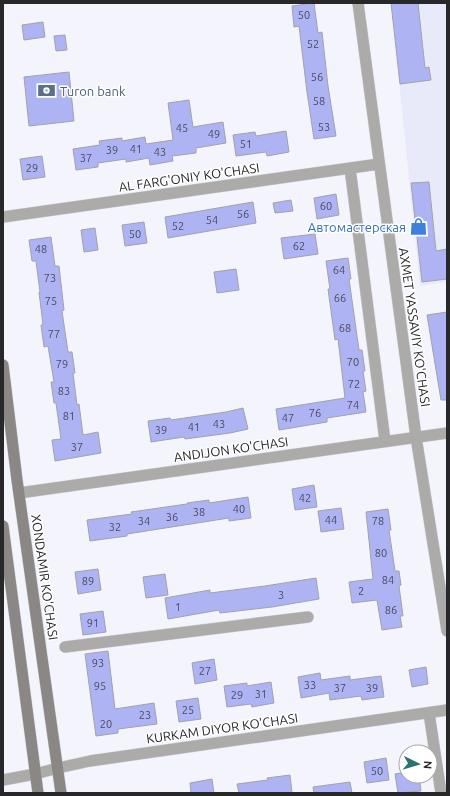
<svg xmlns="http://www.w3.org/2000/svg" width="450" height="796" viewBox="0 0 450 796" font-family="Ubuntu,sans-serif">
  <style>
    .built { fill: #e9eaf9 }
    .building { fill: #aeb3f3; stroke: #a1a2a8 }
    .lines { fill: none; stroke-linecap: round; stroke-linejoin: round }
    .minor-casing { stroke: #cfd0d6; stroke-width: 12 }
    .tertiary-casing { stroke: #cfd0d6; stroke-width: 12 }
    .secondary-casing { stroke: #cfd0d6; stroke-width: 12 }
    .minor { stroke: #adaba9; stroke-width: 11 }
    .tertiary { stroke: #adaba9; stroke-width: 11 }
    .secondary { stroke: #8a8784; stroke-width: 11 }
    .labels { text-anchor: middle; stroke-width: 3; stroke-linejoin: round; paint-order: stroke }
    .number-label { font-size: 11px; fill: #4a4b5d }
    .service-label { font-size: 13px; fill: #4e5e75; stroke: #fff; text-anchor: start }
    .street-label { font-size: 13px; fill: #28282b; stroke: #fff }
    .shop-label { font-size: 13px; fill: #366cbe; stroke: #fff; text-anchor: end }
  </style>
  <rect width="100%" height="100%" fill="#f4f5fc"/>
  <path class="built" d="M391,3H447V282L420,286Z"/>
  <path class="building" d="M314,3L318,33L322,32L328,86L336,136L314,139L307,92L299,26L294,27L292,6Z
    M391,3H418L425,68L429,67L431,80L400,84Z
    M43,22L45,37L24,40L22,25Z
    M65,35L67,50L56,51L54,36Z
    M69,72L74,121L29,126L24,77Z
    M189,100L193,127L223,122L226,143L196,148V153L172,156L173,161L150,165L149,158L126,162V159L98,163V167L76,170L73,149L100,145L99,141L122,138V141L145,137L146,144L173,140L168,103Z
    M286,131L289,152L267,156L266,152L236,156L233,135L255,132L256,136Z
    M42,156L45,177L23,180L20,159Z
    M429,182L436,251L447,249V279L422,282L411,183Z
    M336,194L339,215L317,219L314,198Z
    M291,200L293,211L275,213L273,203Z
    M253,202L256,223L168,238L165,217Z
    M144,222L147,243L125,246L122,225Z
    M95,228L98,250L84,252L81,230Z
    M315,234L318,254L284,259L281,238Z
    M51,237L55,266H59L64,310L62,311L68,352H72L75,373H73L77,405L79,404L83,435L98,432L101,453L55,461L52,440L61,439L56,403H54L51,382H54L48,346L44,347L41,325H43L39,292H40L36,261H32L29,240Z
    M348,258L351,279H349L359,350H362L365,371H363L366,391L363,392L366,412L327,418V422L279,430L276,409L345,398L338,339L335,340L328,289H330L326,261Z
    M236,269L239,290L217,293L214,272Z
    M447,312V400H441L427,315Z
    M243,408L248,429L230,433L185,439L184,437L151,442L148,421L170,418L171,420L226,412Z
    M314,485L317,507L295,510L292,489Z
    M248,497L251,518L229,521V518L127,534V536L90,541L87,520L132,514L131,512L187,504V503L209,500V503Z
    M341,508L344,529L321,532L318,511Z
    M388,509L391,530H389L395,571H399L401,585L399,586L403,616H400L402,627L382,630L377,600L352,603L349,582L373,579L366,512Z
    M98,569L101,590L78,594L75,572Z
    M165,574L168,595L146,598L143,577Z
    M316,578L319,599L272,607L220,613L219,610L168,619L165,598L210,590V593L265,586Z
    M103,611L106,632L83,635L80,614Z
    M108,651L115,709L154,703L157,724L118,729V733L96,736L85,654Z
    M214,659L217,680L195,684L192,663Z
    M426,667L428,684L412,687L409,670Z
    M320,673L321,680L350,676V680L381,676L384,697L362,700L361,696L330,700L329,693L301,698L298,677Z
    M271,682L274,703L252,707L251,704L227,707L224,686L247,683V686Z
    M198,698L201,719L179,722L176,701Z
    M386,758L389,780L367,783L364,762Z
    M406,772V776H419L421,791L398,793L395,774Z
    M290,775L292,793H239L237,784L268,780L267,778Z
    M212,779L214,793H191L190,783Z
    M350,782L352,793H314L313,787Z"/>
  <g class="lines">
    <defs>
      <path id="minor" d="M358,3L416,437L447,631
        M350,168L385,441
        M3,217L379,164
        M19,493L447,433
        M65,647L308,617
        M429,713L441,793
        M58,768L90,761L447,710
        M3,780L35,774"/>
      <path id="tertiary" d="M35,774L58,768"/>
      <path id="secondary" d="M3,365L17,480L61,793
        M3,526L38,793"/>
    </defs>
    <use href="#minor" class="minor-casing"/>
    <use href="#tertiary" class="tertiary-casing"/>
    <use href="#secondary" class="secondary-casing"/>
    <use href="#minor" class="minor"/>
    <use href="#tertiary" class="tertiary"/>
    <use href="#secondary" class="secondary"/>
  </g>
  <defs>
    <symbol id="bank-bare" viewBox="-9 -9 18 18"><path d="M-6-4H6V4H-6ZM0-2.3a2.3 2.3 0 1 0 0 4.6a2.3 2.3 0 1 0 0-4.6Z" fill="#5c6f8a" stroke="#fff" stroke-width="2.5" paint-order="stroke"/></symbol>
    <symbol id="shop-bare" viewBox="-9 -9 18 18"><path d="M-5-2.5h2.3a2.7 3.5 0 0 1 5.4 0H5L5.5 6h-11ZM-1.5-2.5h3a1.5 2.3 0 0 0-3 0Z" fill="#3f7fe0" stroke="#fff" stroke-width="2.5" paint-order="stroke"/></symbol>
  </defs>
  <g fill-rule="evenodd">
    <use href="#bank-bare" x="34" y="78" width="25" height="25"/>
    <use href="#shop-bare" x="406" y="214" width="25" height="25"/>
  </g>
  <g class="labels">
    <g class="number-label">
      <text x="304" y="19">50</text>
      <text x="313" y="48">52</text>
      <text x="317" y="81">56</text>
      <text x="319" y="105">58</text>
      <text x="324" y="131">53</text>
      <text x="182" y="132">45</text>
      <text x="214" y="138">49</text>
      <text x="246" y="148">51</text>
      <text x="136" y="153">41</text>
      <text x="112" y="154">39</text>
      <text x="160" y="156">43</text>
      <text x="86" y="162">37</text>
      <text x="32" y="172">29</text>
      <text x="326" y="210">60</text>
      <text x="243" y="218">56</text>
      <text x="212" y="224">54</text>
      <text x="178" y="230">52</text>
      <text x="135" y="238">50</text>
      <text x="299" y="250">62</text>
      <text x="41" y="253">48</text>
      <text x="339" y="274">64</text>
      <text x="50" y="282">73</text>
      <text x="340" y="302">66</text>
      <text x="51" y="305">75</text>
      <text x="345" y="332">68</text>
      <text x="54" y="338">77</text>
      <text x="353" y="366">70</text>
      <text x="62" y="368">79</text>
      <text x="354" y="388">72</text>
      <text x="64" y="395">83</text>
      <text x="353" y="409">74</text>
      <text x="315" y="417">76</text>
      <text x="69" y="420">81</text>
      <text x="288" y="422">47</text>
      <text x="219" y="428">43</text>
      <text x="194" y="431">41</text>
      <text x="161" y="434">39</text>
      <text x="77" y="451">37</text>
      <text x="305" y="502">42</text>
      <text x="239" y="513">40</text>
      <text x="199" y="516">38</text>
      <text x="172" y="521">36</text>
      <text x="331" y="524">44</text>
      <text x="144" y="525">34</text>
      <text x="378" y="525">78</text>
      <text x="115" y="531">32</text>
      <text x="381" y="557">80</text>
      <text x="388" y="584">84</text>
      <text x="88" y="585">89</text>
      <text x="361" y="595">2</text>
      <text x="281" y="599">3</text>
      <text x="178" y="611">1</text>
      <text x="391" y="614">86</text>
      <text x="93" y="627">91</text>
      <text x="98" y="667">93</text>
      <text x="205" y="675">27</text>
      <text x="310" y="689">33</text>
      <text x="100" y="690">95</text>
      <text x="340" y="692">37</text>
      <text x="372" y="692">39</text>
      <text x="261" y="698">31</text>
      <text x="237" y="699">29</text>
      <text x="188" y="714">25</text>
      <text x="145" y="719">23</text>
      <text x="106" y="728">20</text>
      <text x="377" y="775">50</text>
    </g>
    <g class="service-label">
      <text x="60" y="96">Turon bank</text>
    </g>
    <g class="street-label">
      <text transform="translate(189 177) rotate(-8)" y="5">AL FARG'ONIY KO'CHASI</text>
      <text transform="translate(415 327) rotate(82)" y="5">AXMET YASSAVIY KO'CHASI</text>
      <text transform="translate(231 449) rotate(-8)" y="5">ANDIJON KO'CHASI</text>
      <text transform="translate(45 577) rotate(82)" y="5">XONDAMIR KO'CHASI</text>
      <text transform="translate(222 728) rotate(-8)" y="5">KURKAM DIYOR KO'CHASI</text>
    </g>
    <g class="shop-label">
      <text x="406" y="232">Автомастерская</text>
    </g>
  </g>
  <rect width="450" height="796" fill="none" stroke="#28282b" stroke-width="8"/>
  <g transform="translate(418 764) rotate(95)"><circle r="19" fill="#ffffff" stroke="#a9a9aa"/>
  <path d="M0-3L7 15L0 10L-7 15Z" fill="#29726e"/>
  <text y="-6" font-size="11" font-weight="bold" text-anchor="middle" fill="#28282b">N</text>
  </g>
</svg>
